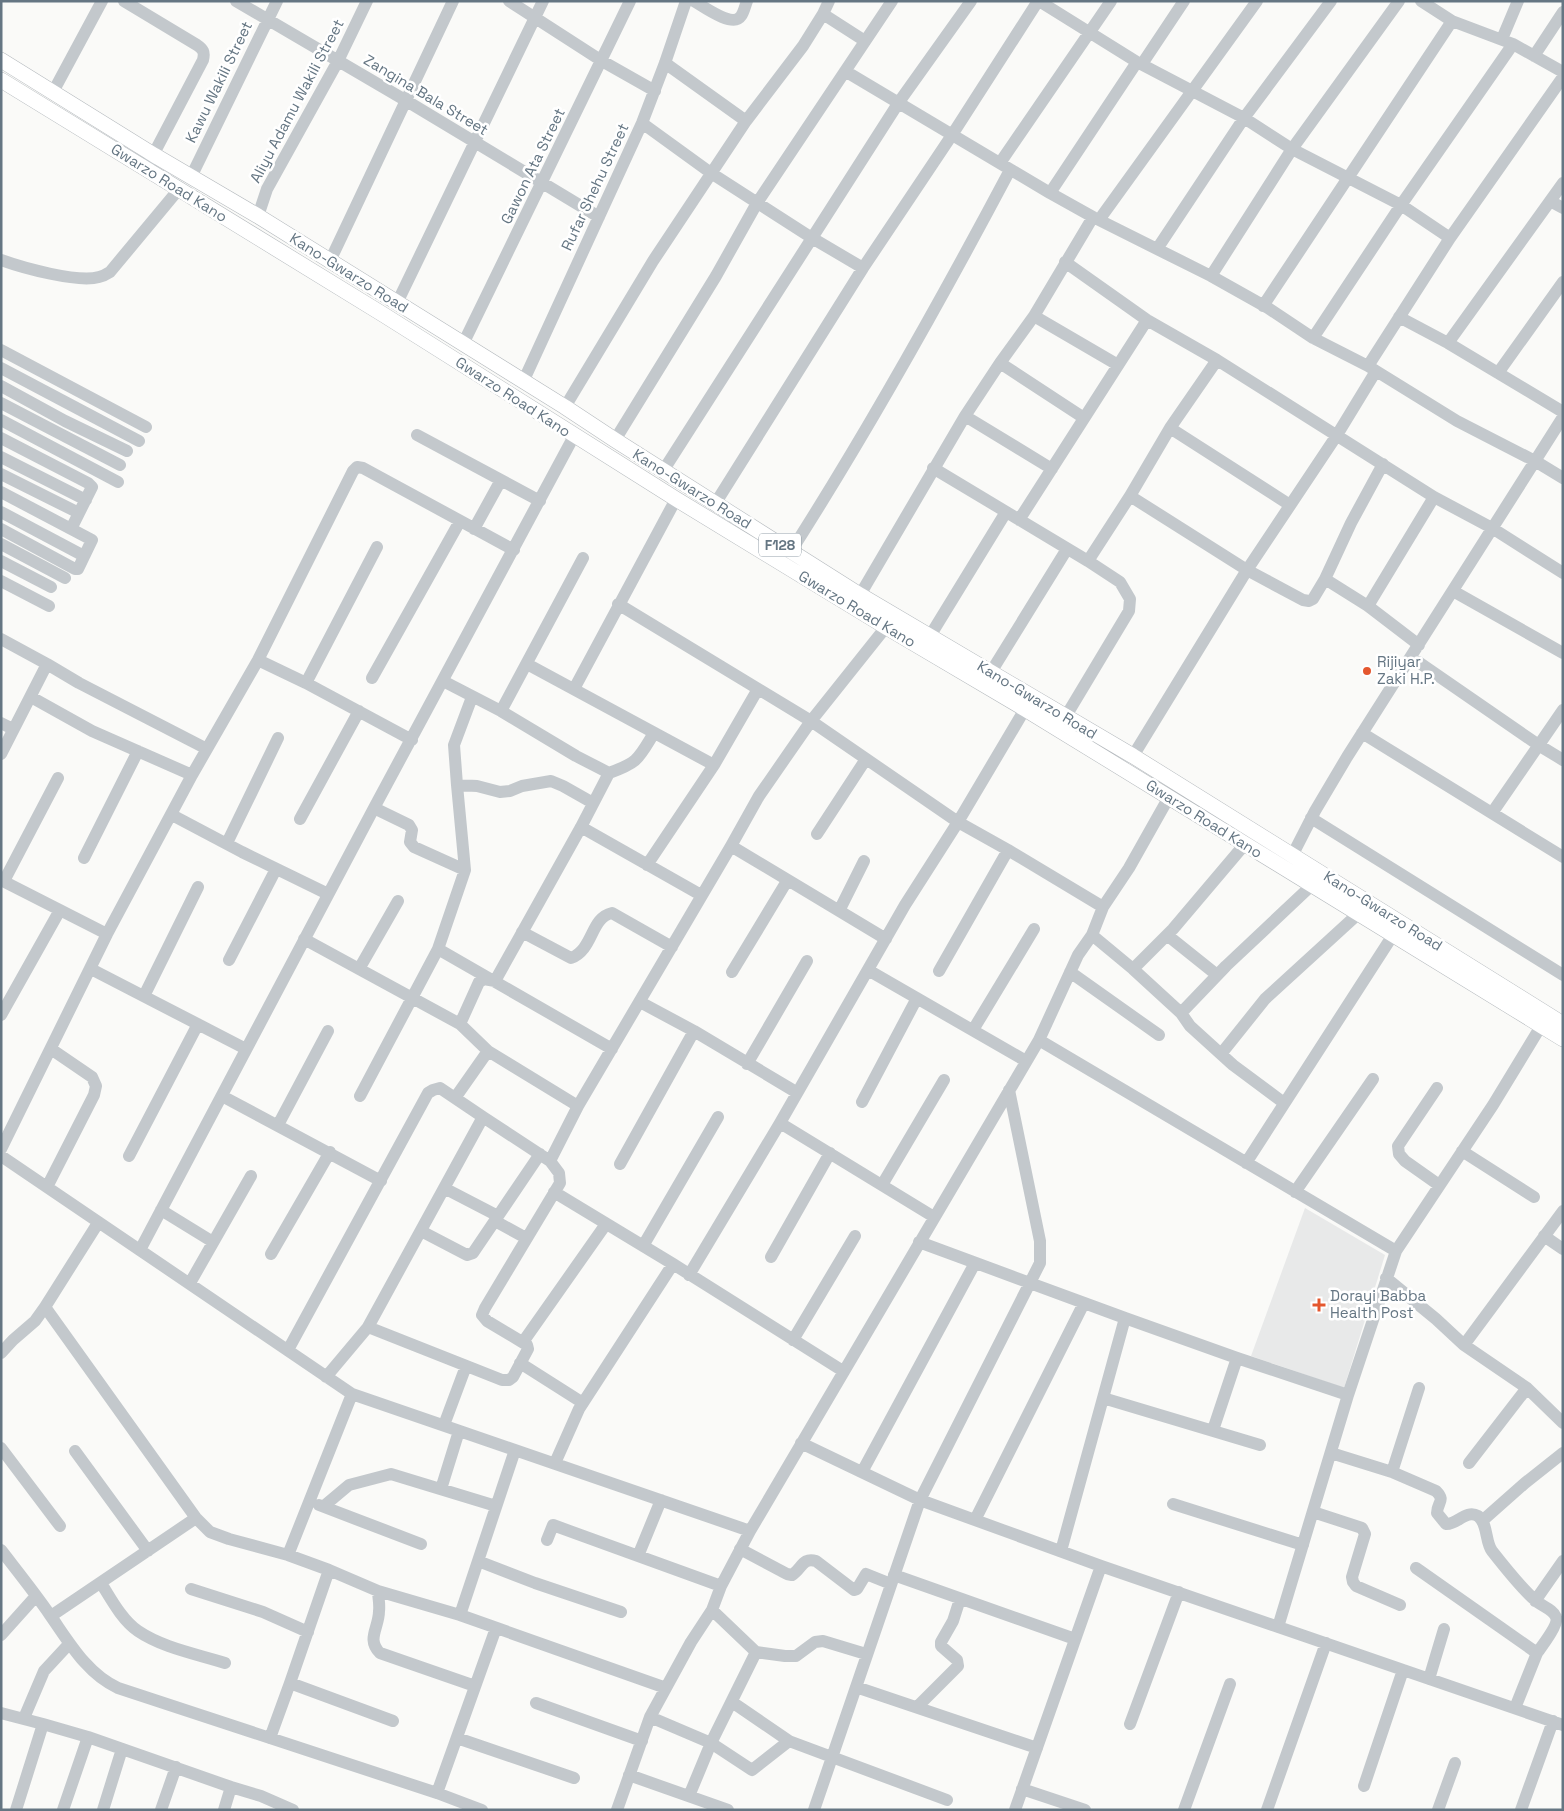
<svg xmlns="http://www.w3.org/2000/svg" width="1564" height="1811" viewBox="0 0 1564 1811" font-family="'Space Grotesk',sans-serif">
  <style>
    .built { fill: #e8e9e9 }
    .lines { fill: none; stroke-linecap: round; stroke-linejoin: round }
    .major-casing { stroke: #b5babe; stroke-width: 16 }
    .minor { stroke: #c3c8cc; stroke-width: 12 }
    .major { stroke: #fff; stroke-width: 15 }
    .poi-dot { fill: #e4572e; stroke: #fff; stroke-width: 2 }
    .labels { text-anchor: middle; stroke-width: 5; stroke-linejoin: round; paint-order: stroke }
    .shield { fill: #fff; stroke: #939fa8; stroke-width: 1 }
    .shield-label { font-size: 14px; font-weight: bold; fill: #657683 }
    .street-label { font-size: 15px; fill: #657683; stroke: #fff }
    .poi-label { font-size: 15px; fill: #657683; stroke: #fff; text-anchor: start }
  </style>
  <rect width="100%" height="100%" fill="#fafaf8"/>
  <path class="built" d="M1305,1208L1385,1255L1344,1388L1251,1356Z"/>
  <g class="lines">
    <defs>
      <path id="major" d="M1,60L154,155L258,216L565,407L615,440L860,595L1133,756L1563,1024
        M1,80L384,315L676,499L886,627L1025,709L1563,1039"/>
    </defs>
    <use href="#major" class="major-casing"/>
    <path class="minor" d="M124,1L197,45C203,49 205,52 203,60L150,161
      M236,1L405,100L599,217
      M509,1L602,61L655,91
      M694,1C704,7 733,28 741,16C744,12 745,6 747,1
      M1039,1L1137,62L1244,118L1292,149L1401,205L1450,238L1368,366
      M1421,1L1452,21L1513,44L1563,72
      M823,14L865,41
      M1502,39L1518,1
      M1534,56L1563,12
      M665,63L746,121
      M1142,64L1184,1
      M845,71L1050,193L1093,217L1211,276L1268,308L1313,338L1368,366L1457,421L1535,461L1563,478
      M53,92L102,1
      M642,123L711,173L812,238L863,268
      M1000,163L1111,1
      M191,177L277,1
      M1050,193L1137,62
      M1550,201L1563,208
      M258,216L267,189L338,61L367,1
      M1099,220L1257,1
      M1450,238L1563,77
      M1157,249L1244,118L1331,1
      M1,260C23,268 78,283 99,277C103,276 107,274 110,272L179,189
      M330,261L453,1
      M1065,262L1147,320L1217,360L1434,497L1492,528L1563,573
      M1211,276L1292,149L1399,1
      M397,303L543,1
      M1263,306L1452,21
      M1034,316L1118,365
      M1399,317L1448,343L1563,412
      M1313,338L1401,205L1513,44
      M1448,343L1563,183
      M463,344L630,1
      M1,350L146,427
      M1000,363L1084,418
      M1,368L139,441
      M1498,373L1563,282
      M523,382L642,123L665,63L686,1
      M1,386L65,421L127,451
      M1,403L120,465
      M565,407L653,261L746,121L803,46L823,14L829,1
      M965,416L1052,469
      M1,420L118,482
      M1170,428L1290,505
      M417,435L540,501
      M1,438L88,483L92,487L71,529
      M615,440L716,276L757,203L892,1
      M1,457L86,500
      M1383,464L1351,523L1325,579L1368,606L1419,645
      M933,468L1088,561L1120,582L1130,599L1129,611L1066,716
      M663,471L899,102L971,1
      M1,474L79,513
      M1,492L92,540L78,569H75L1,529
      M1130,496L1247,570L1303,600L1309,601L1313,599L1325,579
      M715,504L863,268L952,135L1038,1
      M1,512L84,556
      M1019,520L1147,320
      M474,529L501,480
      M1,544L65,578
      M786,559C867,433 940,302 1010,170
      M1,561L51,587
      M1088,561L1130,496L1170,428L1217,360
      M1,581L49,606
      M1453,591L1563,653
      M860,595L965,416L1000,363L1034,316L1093,217
      M618,604L811,721L958,822L1008,850L1103,907
      M1368,606L1434,497
      M930,636L1006,512
      M1,639L47,664L1,754
      M1411,657L1540,746L1563,760
      M258,660L306,683L412,740
      M47,664L79,683L207,749
      M527,664L714,765
      M991,672L1067,549
      M372,678L460,521
      M443,681L501,711L576,756L609,773L581,827L495,981L484,979L479,982L460,1024L488,1051L578,1106
      M306,683L377,547
      M574,689L676,499
      M31,697L92,731L192,775
      M501,711L583,558
      M1,723L13,729
      M1362,733L1563,857
      M1133,756L1247,570L1337,435L1376,371
      M609,773C639,762 638,759 654,733
      M457,785L454,745L472,697
      M374,808L409,825L412,830L410,842L414,847L465,870
      M1492,813L1563,710
      M172,815L242,852L328,894
      M1311,818L1563,975
      M300,819L359,711
      M581,827L701,895
      M817,834L866,759
      M227,843L278,738
      M731,846L886,939
      M1293,854L1315,811L1347,757L1563,417
      M84,858L138,751
      M647,865L714,765L758,689
      M1,880L107,934
      M4,881L58,778
      M839,911L864,861
      M522,932L571,958C594,949 590,918 612,913L672,947
      M1092,935L1133,969L1181,1013L1190,1026L1233,1065L1284,1103
      M1167,935L1217,975
      M304,939L460,1024
      M438,949L465,870L457,785L477,786L500,792L510,791L522,786L551,781L563,786L593,803
      M229,960L276,869
      M91,969L246,1049
      M359,969L398,901
      M1133,969L1173,929L1245,844
      M868,970L1026,1061
      M939,971L1008,850
      M732,972L787,881
      M1070,972L1159,1035
      M144,996L198,887
      M640,1002L694,1031L796,1092
      M1181,1013L1226,966L1312,885
      M1,1015L60,910
      M973,1030L1034,929
      M1039,1040L1396,1251
      M1221,1054L1265,999L1358,914
      M747,1064L807,961
      M1437,1088L1398,1146L1399,1154L1405,1161L1439,1185
      M222,1096L381,1181
      M360,1096L438,949L612,1049
      M455,1098L488,1051
      M862,1102L917,998
      M780,1123L934,1217
      M278,1125L328,1031
      M1,1149L107,934L192,775L258,660L353,471L357,467L363,468L514,550
      M1462,1151L1534,1197
      M1,1156L352,1394L750,1531
      M129,1156L198,1024
      M1246,1163L1393,935
      M620,1164L694,1031
      M882,1185L944,1080
      M47,1187L94,1095L96,1086L92,1077L51,1049
      M444,1188L498,1216
      M554,1192L673,1264L843,1371
      M1295,1192L1373,1079
      M161,1210L213,1242
      M495,1221L526,1238
      M421,1231L467,1255L473,1253L540,1154
      M1544,1236L1563,1249
      M919,1242L1125,1318
      M643,1246L718,1117
      M140,1250L374,808L574,436
      M271,1254L330,1152
      M771,1257L830,1153
      M689,1275L780,1123L905,905L958,822L1025,709
      M1386,1278L1436,1319L1464,1345L1527,1388L1563,1423
      M190,1283L251,1176
      M45,1307L196,1518L210,1532L229,1539L288,1555L329,1570L378,1591L460,1615L666,1688
      M368,1327L483,1117L550,1161
      M793,1340L855,1236
      M523,1342L606,1224
      M1464,1345L1563,1211
      M288,1350L428,1093L433,1090L440,1088L483,1117
      M1,1353L13,1340L35,1321L45,1307L98,1223
      M520,1363L583,1403
      M326,1377L368,1327L502,1380H509L513,1377L528,1349L527,1345L487,1321L482,1315L485,1308L560,1183L559,1173L550,1161L578,1106L731,846L759,796L811,721L886,627
      M1103,1398L1260,1445
      M444,1425L466,1366
      M1213,1430L1237,1358
      M801,1443L920,1500L1101,1566L1563,1725
      M1,1448L60,1526
      M75,1451L148,1551
      M1331,1453L1392,1472L1436,1491C1446,1501 1437,1502 1437,1513L1446,1524C1457,1525 1466,1509 1478,1516C1488,1523 1485,1542 1492,1551C1503,1565 1522,1589 1535,1600C1541,1606 1553,1609 1556,1617C1559,1624 1542,1646 1537,1653
      M555,1463L579,1409L673,1264
      M1469,1463L1527,1388
      M862,1472L975,1263
      M1392,1472L1419,1388
      M441,1489L459,1431
      M1173,1504L1303,1545
      M319,1505L421,1544
      M324,1506L349,1485L391,1474L496,1506
      M1313,1512L1362,1528L1365,1534L1352,1577L1353,1582L1356,1586L1400,1605
      M975,1520L1084,1303
      M1482,1521L1525,1483L1563,1453
      M547,1540L553,1525L721,1586
      M740,1549L787,1574L792,1575C802,1569 802,1557 816,1561L854,1590L857,1589L866,1574L891,1584
      M1,1550C18,1572 35,1593 50,1615C69,1642 87,1674 118,1688L437,1793L482,1810
      M1061,1551L1125,1318L1237,1358L1348,1395
      M288,1555L352,1394
      M638,1556L661,1500
      M478,1561L535,1583L621,1612
      M1416,1568L1537,1653L1515,1708
      M894,1575L1075,1639
      M101,1583C111,1599 122,1620 138,1631C163,1648 197,1654 225,1663
      M191,1589L263,1612L308,1632
      M378,1591C378,1597 380,1604 379,1611C379,1628 366,1639 380,1653L475,1686
      M1535,1601L1563,1561
      M712,1610L756,1652L785,1656H796L815,1642L823,1641L866,1654
      M460,1615L515,1450
      M51,1616L196,1518
      M1278,1627L1348,1395L1396,1251L1493,1105L1541,1026
      M1,1635L36,1596
      M1429,1679L1444,1629
      M290,1683L393,1721
      M856,1687L1037,1748
      M732,1702L789,1741L947,1800
      M536,1703L642,1741
      M917,1707L958,1666L957,1660L941,1646V1642L953,1621L960,1599
      M1,1713L43,1724L16,1810
      M650,1717L711,1743L752,1770L789,1741
      M24,1718L44,1671L69,1644
      M43,1724L88,1737L231,1787L261,1796L293,1810
      M1130,1724L1179,1592
      M270,1738L290,1683L329,1570
      M457,1738L574,1778
      M629,1775L728,1810
      M1364,1786L1403,1670
      M1022,1789L1085,1810
      M437,1793L496,1628
      M689,1796L711,1743L756,1652
      M63,1810L88,1737
      M103,1810L122,1749
      M161,1810L176,1767
      M224,1810L231,1787
      M617,1810L650,1717L691,1642L712,1610L721,1586L750,1531L1039,1040L1078,955L1092,935L1103,907L1129,868L1169,797
      M814,1810L920,1500L1040,1263V1241L1009,1090
      M1015,1810L1101,1566
      M1184,1810L1230,1684
      M1267,1810L1326,1643
      M1438,1810L1455,1763
      M1521,1810L1553,1721"/>
    <use href="#major" class="major"/>
  </g>
  <g class="poi-dot">
    <circle cx="1367" cy="671" r="5"/>
    <path d="M1316.5 1297.5h5v5h5v5h-5v5h-5v-5h-5v-5h5z"/>
  </g>
  <g class="labels">
    <rect class="shield" x="759" y="533.5" width="42" height="23" rx="4"/>
    <g class="shield-label">
      <text x="780" y="550">F128</text>
    </g>
    <g class="street-label">
      <text transform="translate(219 82) rotate(-64)" y="5">Kawu Wakili Street</text>
      <text transform="translate(426 95) rotate(31)" y="5">Zangina Bala Street</text>
      <text transform="translate(297 101) rotate(-62)" y="5">Aliyu Adamu Wakili Street</text>
      <text transform="translate(533 166) rotate(-64)" y="5">Gawon Ata Street</text>
      <text transform="translate(169 183) rotate(32)" y="5">Gwarzo Road Kano</text>
      <text transform="translate(595 187) rotate(-65)" y="5">Rufar Shehu Street</text>
      <text transform="translate(349 273) rotate(32)" y="5">Kano-Gwarzo Road</text>
      <text transform="translate(513 397) rotate(33)" y="5">Gwarzo Road Kano</text>
      <text transform="translate(692 489) rotate(32)" y="5">Kano-Gwarzo Road</text>
      <text transform="translate(857 609) rotate(31)" y="5">Gwarzo Road Kano</text>
      <text transform="translate(1037 700) rotate(31)" y="5">Kano-Gwarzo Road</text>
      <text transform="translate(1204 819) rotate(32)" y="5">Gwarzo Road Kano</text>
      <text transform="translate(1383 911) rotate(32)" y="5">Kano-Gwarzo Road</text>
    </g>
    <g class="poi-label">
      <text x="1377" y="667">Rijiyar<tspan x="1377" dy="17">Zaki H.P.</tspan></text>
      <text x="1330" y="1301">Dorayi Babba<tspan x="1330" dy="17">Health Post</tspan></text>
    </g>
  </g>
  <rect width="1564" height="1811" fill="none" stroke="#657683" stroke-width="5"/>
</svg>
